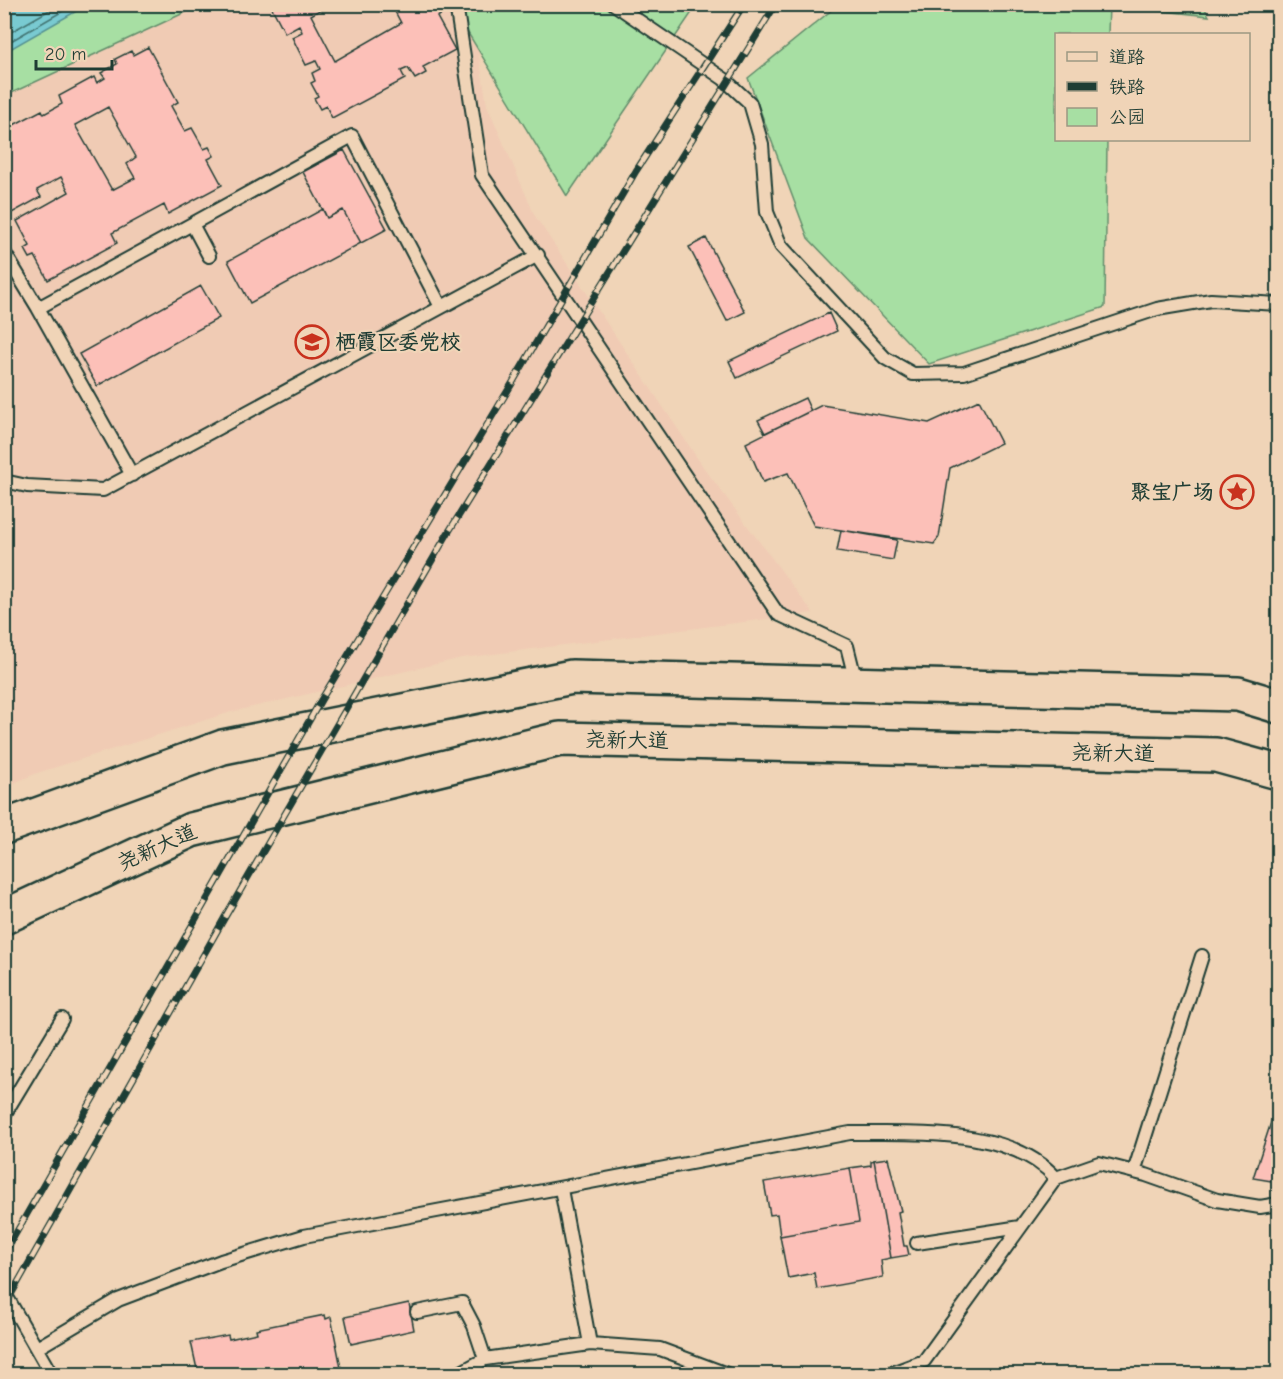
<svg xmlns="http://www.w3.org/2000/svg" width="1283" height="1379" viewBox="0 0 1283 1379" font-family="'Comic Neue','LXGW WenKai TC',sans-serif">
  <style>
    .built { fill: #f0cbb4 }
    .green { fill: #a7dfa3; stroke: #638e6c; stroke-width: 1.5 }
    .water { fill: #79cad1; stroke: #559292; stroke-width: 1.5 }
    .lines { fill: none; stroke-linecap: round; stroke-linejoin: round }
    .shore { stroke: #437573; stroke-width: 1.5 }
    .building { fill: #fcc0b8; stroke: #1f3d34; stroke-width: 1.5; fill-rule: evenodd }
    .lane-casing { stroke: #1f3d34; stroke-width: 16 }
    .primary-casing { stroke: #1f3d34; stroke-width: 38 }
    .lane { stroke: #f0d4b7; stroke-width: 12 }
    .primary { stroke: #f0d4b7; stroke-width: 33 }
    .rail-casing { stroke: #1f3d34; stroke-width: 7 }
    .rail { stroke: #f0d4b7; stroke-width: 4.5; stroke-dasharray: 14; stroke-linecap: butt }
    .labels { text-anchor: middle; stroke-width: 4.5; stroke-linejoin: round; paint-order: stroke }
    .poi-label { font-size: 21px; font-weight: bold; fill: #1f3d34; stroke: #f0d4b7; text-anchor: start }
    .street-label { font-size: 21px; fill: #1f3d34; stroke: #f0d4b7 }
  </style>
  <rect width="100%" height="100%" fill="#f0d4b7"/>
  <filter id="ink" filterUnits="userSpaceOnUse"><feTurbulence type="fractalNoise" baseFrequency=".0167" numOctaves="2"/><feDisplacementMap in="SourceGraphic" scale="12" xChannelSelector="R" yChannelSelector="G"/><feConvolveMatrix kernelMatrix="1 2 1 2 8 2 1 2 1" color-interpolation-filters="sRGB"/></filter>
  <g filter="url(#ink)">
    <path class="built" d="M5,5H471L487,105L535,216L704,468L813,613L462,658L231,712L37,773L5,787Z"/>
    <path class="green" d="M5,4L201,5L5,96Z
      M451,5H697L567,196Z
      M1203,5L1209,16L1109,5L1108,34H1056V140H1107L1105,307L929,364L808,238L748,78L838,5Z"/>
    <path class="water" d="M5,4H87V5L5,52Z"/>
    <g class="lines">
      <path class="shore" d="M4,36L60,4
        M4,45L75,4"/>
    </g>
    <path class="building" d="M270,4H330L311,15L335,61L401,23L391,4H439L444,13L437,17L455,50L423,67L426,73L415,79L408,68L401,71L405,79L332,118L326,106L320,109L314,98L318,96L311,83L315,81L312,73L320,69L316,61L306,65L292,37L302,32L299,25L285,33Z
      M148,47L178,102L171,106L185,131L192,128L204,149L209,147L214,156L208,159L222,185L168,214L164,205L112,233L117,243L48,280L35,256L30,258L25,249L30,246L17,221L69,192L61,177L37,190L41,197L10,214L4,202V130L42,110L44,114L62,104L59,96L94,77L97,83L105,78L101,73L117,64L115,59L131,51L133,55ZM108,107L136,157L127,164L135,178L112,190L75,125Z
      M344,150L387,229L361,243L343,210L327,218L303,172Z
      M323,209L327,218L343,210L361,243L250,303L228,261Z
      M706,238L745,312L727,321L689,247Z
      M201,286L219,318L97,386L79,354Z
      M829,313L837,331L737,378L729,361Z
      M805,398L811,411L765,433L758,420Z
      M979,400L1001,443L950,468L939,537L934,544L814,526L788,473L763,482L746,443L822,405L929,423Z
      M841,530L897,540L893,560L837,551Z
      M1273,1100L1278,1102V1182L1253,1178L1275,1110H1271Z
      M888,1158L901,1211L898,1212L904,1246H907L909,1255L891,1258L874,1160Z
      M874,1160L891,1258L881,1260L883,1277L817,1289L814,1273L788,1278L780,1236L859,1222L850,1168L871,1165V1161Z
      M850,1168L859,1222L780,1236L777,1214L770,1215L764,1182Z
      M409,1303L414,1330L351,1344L345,1317Z
      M325,1315L326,1319L331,1317L342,1373L198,1374L191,1342L228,1335L229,1339L257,1333L256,1329Z"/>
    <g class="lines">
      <defs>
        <path id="lane" d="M456,4L482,175L778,614L847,646L856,682
          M614,4L724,79L750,103L762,144L767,212L781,246L885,358L913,374L964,373L1157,309L1211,300L1278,304
          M192,224L352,136L441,307
          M4,252L38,308L192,224L209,256
          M38,308L132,475
          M4,481L27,486L103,490L538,255
          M4,1115L62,1019
          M1134,1172L1202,956
          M561,1189L590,1344
          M917,1243L1020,1227
          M4,1292L51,1374
          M417,1312L462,1303L474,1326L485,1359
          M37,1348L118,1300L221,1261L304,1236L850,1133C914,1134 1010,1126 1056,1178L1099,1163L1146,1175L1217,1200L1260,1207L1278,1204
          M458,1374L485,1359L590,1344L660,1349L727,1374
          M889,1374L924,1361L1056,1178"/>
        <path id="primary" d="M4,827L223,747L572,677L1238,694L1278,706
          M4,917L191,830L560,739L1216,755L1278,772"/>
      </defs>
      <use href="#lane" class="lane-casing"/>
      <use href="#primary" class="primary-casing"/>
      <use href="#lane" class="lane"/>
      <use href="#primary" class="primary"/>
      <defs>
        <path id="rail" d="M4,1254L321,700L513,382L636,171L744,4
          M4,1307L225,917L448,533L776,4"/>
      </defs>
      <use href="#rail" class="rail-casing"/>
      <use href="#rail" class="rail"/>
    </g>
  </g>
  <defs>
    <symbol id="school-ring" viewBox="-11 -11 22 22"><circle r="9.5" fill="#f0d4b7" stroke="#c8321e" stroke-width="1.5"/><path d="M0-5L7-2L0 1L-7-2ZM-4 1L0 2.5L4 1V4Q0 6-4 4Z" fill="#c8321e"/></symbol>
    <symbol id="sight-ring" viewBox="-11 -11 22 22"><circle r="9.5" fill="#f0d4b7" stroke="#c8321e" stroke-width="1.5"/><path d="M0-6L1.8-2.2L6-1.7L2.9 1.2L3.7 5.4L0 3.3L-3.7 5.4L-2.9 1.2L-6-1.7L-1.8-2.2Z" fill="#c8321e"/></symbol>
  </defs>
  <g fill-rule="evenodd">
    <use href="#school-ring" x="293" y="323" width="38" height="38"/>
    <use href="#sight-ring" x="1218" y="473" width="38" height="38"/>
  </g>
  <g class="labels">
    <g class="poi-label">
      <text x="335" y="349">栖霞区委党校</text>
      <text x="1214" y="499" text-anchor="end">聚宝广场</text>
    </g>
    <g class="street-label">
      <text transform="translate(627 740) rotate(1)" y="7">尧新大道</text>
      <text transform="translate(1113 753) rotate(1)" y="7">尧新大道</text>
      <text transform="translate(157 847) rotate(-24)" y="7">尧新大道</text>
    </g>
  </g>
  <rect width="1283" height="1379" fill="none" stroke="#f0d4b7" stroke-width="24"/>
  <rect x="12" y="12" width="1259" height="1355" fill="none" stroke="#1f3d34" stroke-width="2" filter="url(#ink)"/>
  <rect x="1055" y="33" width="195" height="108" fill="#f0d4b7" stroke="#9c9883" stroke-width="1.5"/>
  <rect x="1067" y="52" width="30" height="9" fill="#f0d4b7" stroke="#9c9883" stroke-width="1.5"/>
  <text x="1109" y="63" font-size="18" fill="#1f3d34">道路</text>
  <rect x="1067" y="82" width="30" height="9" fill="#1f3d34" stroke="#9c9883" stroke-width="1.5"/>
  <text x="1109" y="93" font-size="18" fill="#1f3d34">铁路</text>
  <rect x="1067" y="108" width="30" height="18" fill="#a7dfa3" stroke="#9c9883" stroke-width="1.5"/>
  <text x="1109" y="123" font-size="18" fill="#1f3d34">公园</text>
  <path d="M36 60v9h76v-9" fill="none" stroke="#1f3d34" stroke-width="3"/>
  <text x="45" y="60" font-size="18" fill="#1f3d34" stroke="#f0d4b7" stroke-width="4.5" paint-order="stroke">20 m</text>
</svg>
